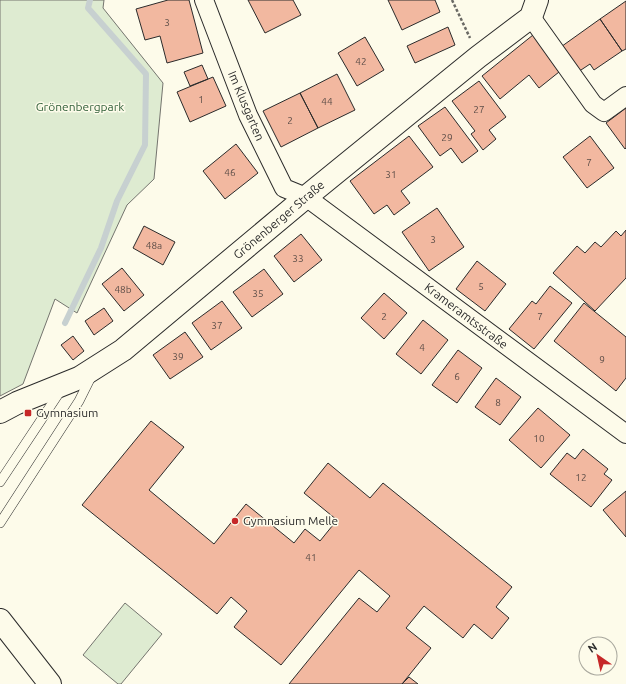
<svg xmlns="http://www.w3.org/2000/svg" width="626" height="684" viewBox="0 0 626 684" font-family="Ubuntu,sans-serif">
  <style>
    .green { fill: #deebd1; stroke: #74746e }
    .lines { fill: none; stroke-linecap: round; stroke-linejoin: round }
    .stream { stroke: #c7d0d0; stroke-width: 6 }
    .building { fill: #f2b8a0; stroke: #2b2b2b }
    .service-casing { stroke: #2b2b2b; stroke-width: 10 }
    .minor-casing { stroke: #2b2b2b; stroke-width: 20 }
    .tertiary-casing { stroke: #2b2b2b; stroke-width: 24 }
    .path { stroke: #6a6964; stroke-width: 2.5; stroke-dasharray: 3 2; stroke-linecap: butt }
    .service { stroke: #fdfbea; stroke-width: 9 }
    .minor { stroke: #fdfbea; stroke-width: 18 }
    .tertiary { stroke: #fdfbea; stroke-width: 22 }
    .poi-dot { fill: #c62828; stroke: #fdfbea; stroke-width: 1.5 }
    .labels { text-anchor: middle; stroke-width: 3; stroke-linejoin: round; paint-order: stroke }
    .number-label { font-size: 10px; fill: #5d4e48 }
    .street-label { font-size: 12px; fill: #2b2b2b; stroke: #fdfbea }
    .park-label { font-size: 12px; fill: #34623c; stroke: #fdfbea }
    .poi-label { font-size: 12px; fill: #2b2b2b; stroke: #fdfbea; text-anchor: start }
  </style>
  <rect width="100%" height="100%" fill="#fdfbea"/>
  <path class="green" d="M0,0H104L103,8L163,83L154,179L127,205L77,313L55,299L23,384L0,396Z
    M125,603L162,634L121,684H118L83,655Z"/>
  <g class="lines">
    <path class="stream" d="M65,323L101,248L117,201L145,145L146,74L88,8L90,0"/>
  </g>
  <path class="building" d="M168,0H189L203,53L167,63L160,36L145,40L136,9Z
    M248,0H293L301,15L265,33Z
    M388,0H435L440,12L402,30Z
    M626,1V49L622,51L600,19Z
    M600,19L622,51L594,70L590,64L575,74L558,49Z
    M448,27L455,45L415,63L407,46Z
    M533,35L559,72L539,88L529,75L500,99L482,76Z
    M365,37L384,70L357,86L338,53Z
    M202,65L208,79L190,86L184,72Z
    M337,74L355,110L318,128L300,93Z
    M213,77L226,106L190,122L177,92Z
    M479,81L506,117L489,130L496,139L483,150L471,134L475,131L452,101Z
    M300,93L318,128L281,147L263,111Z
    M445,107L478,151L462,163L451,148L440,156L418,126Z
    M626,108V148L625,149L606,123Z
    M409,136L433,167L401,191L410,203L394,215L387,205L374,214L350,181Z
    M590,136L614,168L587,188L563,157Z
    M236,144L258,173L225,199L203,171Z
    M437,208L464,247L429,271L402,232Z
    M144,226L175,242L163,265L133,248Z
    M626,230V278L595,311L553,273L577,246L585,253L595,242L601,247L616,231L621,236Z
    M301,234L322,260L294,282L274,256Z
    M477,261L506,284L485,311L456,289Z
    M122,268L144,295L124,311L102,284Z
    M264,269L283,294L252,317L233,292Z
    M550,286L572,303L534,349L509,329L532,301L536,304Z
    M384,293L407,313L384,339L361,318Z
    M222,301L242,328L211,350L192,323Z
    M584,303L626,337V378L616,391L554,341Z
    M104,308L113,321L94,335L85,321Z
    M423,320L448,340L421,374L396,354Z
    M185,332L203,357L170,379L153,355Z
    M73,336L84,351L73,360L61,345Z
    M458,350L482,368L457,403L432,385Z
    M496,378L521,397L500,425L475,407Z
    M538,408L570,435L541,468L509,440Z
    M151,421L184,447L149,490L214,544L246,504L294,543L305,529L320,541L337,520L304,493L328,463L370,498L383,483L512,587L496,607L509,618L492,639L474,624L463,638L424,606L406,628L431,648L402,684H289L359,598L377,612L390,596L359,570L281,665L234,627L247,611L231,597L217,614L82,505Z
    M583,449L608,469L604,474L612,480L591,507L550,474L567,453L575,459Z
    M626,491V537L603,510Z
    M409,677L418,684H402Z"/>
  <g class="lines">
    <defs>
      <path id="service" d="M0,482L61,390
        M0,523L79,401L91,377"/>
      <path id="minor" d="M204,0L248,115L284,188L306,197L626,434
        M531,17L593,104L604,112L626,96"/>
      <path id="tertiary" d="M0,412L17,403L79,378L123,350L306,197L478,57L531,17L537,0
        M0,620L50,684"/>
    </defs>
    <use href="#service" class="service-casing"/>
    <use href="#minor" class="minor-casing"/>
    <use href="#tertiary" class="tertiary-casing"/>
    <path class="path" d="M452,0L470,38"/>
    <use href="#service" class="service"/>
    <use href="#minor" class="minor"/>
    <use href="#tertiary" class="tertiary"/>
  </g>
  <g class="poi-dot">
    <rect x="24" y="409" width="8" height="8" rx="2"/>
    <circle cx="235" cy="521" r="4"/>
  </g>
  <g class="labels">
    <g class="number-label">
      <text x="167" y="26">3</text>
      <text x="361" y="65">42</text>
      <text x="201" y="103">1</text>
      <text x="327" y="105">44</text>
      <text x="479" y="113">27</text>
      <text x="290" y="124">2</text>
      <text x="447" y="141">29</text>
      <text x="589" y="166">7</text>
      <text x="230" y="176">46</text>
      <text x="391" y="178">31</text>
      <text x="433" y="243">3</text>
      <text x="154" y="249">48a</text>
      <text x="298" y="262">33</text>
      <text x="481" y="290">5</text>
      <text x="123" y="293">48b</text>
      <text x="258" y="297">35</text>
      <text x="384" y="320">2</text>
      <text x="540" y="320">7</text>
      <text x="217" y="329">37</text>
      <text x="422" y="351">4</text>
      <text x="178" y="360">39</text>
      <text x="602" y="363">9</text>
      <text x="457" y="380">6</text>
      <text x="498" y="406">8</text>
      <text x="539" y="442">10</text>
      <text x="581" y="481">12</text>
      <text x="311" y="561">41</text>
    </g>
    <g class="street-label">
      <text transform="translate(246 106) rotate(67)" y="4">Im Klusgarten</text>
      <text transform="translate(279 220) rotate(-40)" y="4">Grönenberger Straße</text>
      <text transform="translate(466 316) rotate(37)" y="4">Krameramtsstraße</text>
    </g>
    <g class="park-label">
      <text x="80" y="111">Grönenbergpark</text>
    </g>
    <g class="poi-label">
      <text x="36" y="417">Gymnasium</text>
      <text x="243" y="525">Gymnasium Melle</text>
    </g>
  </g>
  <g transform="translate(598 656) rotate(326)"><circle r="19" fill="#fdfbea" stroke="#a9a89e"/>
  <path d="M0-3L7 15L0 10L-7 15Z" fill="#c62828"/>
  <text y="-6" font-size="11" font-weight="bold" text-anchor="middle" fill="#2b2b2b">N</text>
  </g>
</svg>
